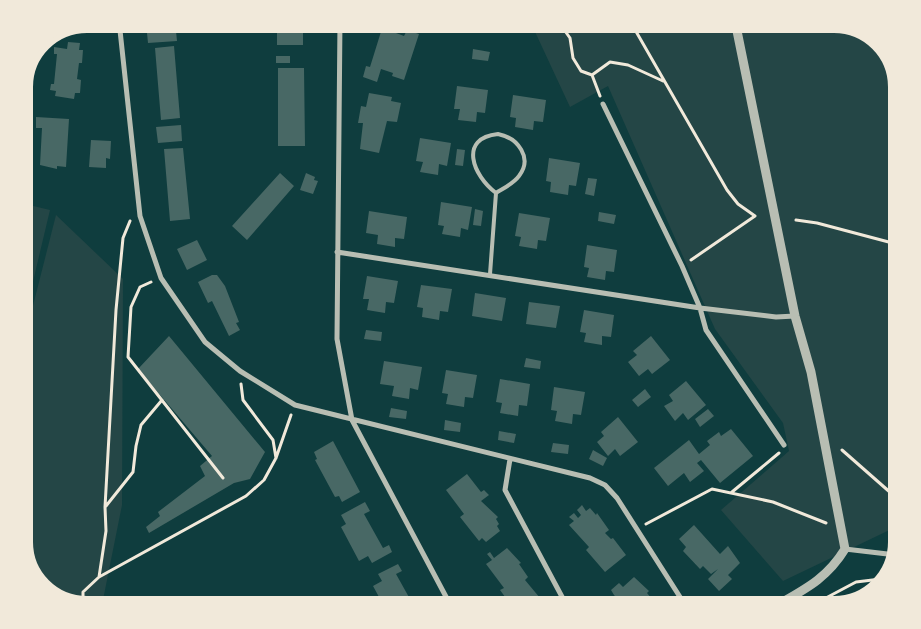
<svg xmlns="http://www.w3.org/2000/svg" width="921" height="629" viewBox="0 0 921 629" font-family="Karla,sans-serif">
  <style>
    .green { fill: #244646 }
    .building { fill: #486865 }
    .lines { fill: none; stroke-linecap: round; stroke-linejoin: round }
    .path { stroke: #f1e9da; stroke-width: 3 }
    .service { stroke: #b8beb3; stroke-width: 4 }
    .minor { stroke: #b8beb3; stroke-width: 5 }
    .tertiary { stroke: #b8beb3; stroke-width: 9 }
    .rim { fill: none; stroke: #f1e9da; stroke-width: 6 }
  </style>
  <rect width="100%" height="100%" fill="#0f3d3e"/>
  <path class="green" d="M530,21H834L871,32L891,54L900,87V525L783,581L721,510L789,451L783,423L715,329L608,86L570,107Z
    M21,203L50,210L21,332Z
    M56,215L123,279L122,505L103,600L96,608C72,608 39,596 29,573C26,564 24,555 21,546V353Z"/>
  <path class="building" d="M88,21H106L107,28L89,30Z
    M175,21L177,41L148,43L146,23Z
    M277,21H303V45H277Z
    M430,21H451L447,30Z
    M384,22L398,27L396,33L404,36L407,30L419,34L404,80L392,76L393,73L381,69L377,82L363,77L366,66L370,67Z
    M68,42L80,43L79,50H83L82,63H79L77,79L81,80L80,93H75L74,99L55,96L56,91L50,90L51,84H54L57,54H54V47L67,49Z
    M174,46L180,118L161,120L155,48Z
    M473,49L490,52L488,61L472,59Z
    M276,56H290V63H276Z
    M278,68H304L305,146H278Z
    M457,86L488,90L485,113L477,112L476,122L458,120L460,109H454Z
    M369,93L392,97L391,101L401,103L397,122L387,121L379,153L360,149L363,123H358L361,106L366,107Z
    M513,95L546,100L543,122L534,121L533,130L515,127L516,118L510,117Z
    M36,117L69,119L66,167L57,166V169L40,165L42,128H36Z
    M181,125L182,141L158,143L156,127Z
    M420,138L451,143L447,166L439,164L438,175L420,172L423,162L416,161Z
    M91,140L111,141L110,159L106,158V168L89,167Z
    M183,148L190,219L170,221L164,149Z
    M457,149L465,150L463,166L455,165Z
    M549,158L580,163L576,186L569,185L568,195L550,192L551,182L546,181Z
    M280,173L294,186L247,240L232,226Z
    M306,173L315,177L314,180L318,181L313,194L300,190Z
    M588,178L597,179L594,196L585,194Z
    M441,202L472,207L468,230L461,228L460,237L442,234L444,226L438,225Z
    M475,209L483,211L481,226L473,225Z
    M369,211L407,217L404,239L395,238V247L377,244L378,235L366,233Z
    M599,212L616,215L614,224L598,221Z
    M519,213L550,218L546,241L538,240L537,249L519,246L521,237L515,236Z
    M197,240L207,260L187,270L177,249Z
    M587,245L617,250L614,272L606,271L605,280L587,277L589,268L584,267Z
    M212,275H217L225,286L239,322L236,323L240,330L229,336L212,301L208,303L198,282Z
    M367,276L398,281L394,303L386,302L385,313L367,310L369,299H363Z
    M421,285L452,289L448,312L440,311L439,320L422,317L423,308L417,307Z
    M475,293L506,298L502,321L472,316Z
    M529,302L560,306L556,328L526,324Z
    M584,310L614,315L611,337L602,336V345L584,342L586,333L580,332Z
    M366,330L382,332L381,341L364,339Z
    M169,336L265,452L250,479L234,483L149,533L146,527L160,516L158,512L205,476L200,466L212,456L138,369Z
    M651,336L670,360L652,374L648,369L639,376L628,362L637,355L633,351Z
    M526,358L541,361L540,369L524,367Z
    M384,361L422,367L418,390L410,388L409,399L392,396L394,386L380,384Z
    M446,370L477,375L473,398L465,397L464,407L446,404L448,394L442,393Z
    M500,379L530,384L527,406L519,405L518,416L500,413L502,403L496,402Z
    M686,381L706,405L688,420L683,413L675,421L664,406L673,401L669,395Z
    M554,387L585,392L581,415L573,414L572,424L555,421L557,411L551,410Z
    M645,389L651,397L638,407L632,400Z
    M391,408L407,411L406,419L389,417Z
    M708,409L714,416L700,427L695,419Z
    M618,417L638,442L620,456L615,449L608,456L597,442L604,436L601,432Z
    M445,420L461,423L460,432L444,430Z
    M731,429L753,456L720,483L701,460L697,463L704,471L690,482L684,473L668,486L654,468L689,440L699,454L710,445L707,441L719,432L721,436Z
    M499,431L516,434L514,443L498,440Z
    M333,441L360,492L342,502L339,496L335,497L315,460L317,459L314,452Z
    M553,443L569,445L568,454L551,452Z
    M593,450L607,458L603,466L589,459Z
    M467,474L481,492L484,490L489,495L481,501L498,517L496,519L499,524L497,526L500,531L486,542L482,538L479,541L460,517L464,514L446,490Z
    M365,502L370,511L364,514L383,548L389,545L392,552L372,563L368,556L359,561L341,527L346,524L341,515Z
    M582,505L586,511L590,508L596,515L597,513L609,530L605,533L611,539L613,538L626,555L605,572L586,550L589,547L569,525L574,521L569,517L574,513L578,518L581,515L577,510Z
    M694,525L720,554L728,546L740,563L728,575L732,579L719,591L708,579L718,569L711,574L703,566L700,569L683,551L686,547L679,539Z
    M507,548L521,563L519,564L528,577L525,580L540,598L527,608H513L500,590L504,588L486,564L492,560L487,554L490,552L494,558Z
    M398,564L402,571L396,574L415,608H385L373,586L382,581L378,574Z
    M634,577L649,591L647,593L656,604L653,606L655,608H626L614,595L611,590L619,583L623,587Z
    M873,593L867,599L851,603L850,595Z"/>
  <g class="lines">
    <path class="path" d="M564,21L560,24L570,38L573,58L581,71L592,75L610,62L628,65L663,81
      M630,21L727,190L738,204L755,216L691,260
      M592,75L600,96
      M796,220L817,223L900,245
      M151,282L140,287L131,307L128,357L223,478
      M241,384L243,400L273,440L276,458
      M842,450L900,501
      M732,492L779,453
      M106,506L133,472L136,446L141,425L162,400
      M646,524L712,489L773,502L826,523
      M99,577L246,496L264,480L276,458L291,415
      M83,607V592L99,577L106,531L105,507L116,310L123,238L130,221
      M807,608L856,582L889,578"/>
    <path class="service" d="M498,134C518,138 533,158 519,176C513,184 504,188 496,193C473,176 458,138 498,134Z
      M490,274L496,193"/>
    <path class="minor" d="M119,21L140,216L161,278L205,342L240,371L295,405L590,478L605,485L617,498L687,608
      M340,21L337,339L352,420L452,608
      M603,104L682,266L700,308L706,330L784,445
      M337,252L700,308L776,317L795,316
      M510,459L505,490L568,608
      M845,549L896,555
      M892,555L898,549"/>
    <path class="tertiary" d="M735,21L795,316L811,372L845,549C826,580 803,590 772,608"/>
  </g>
  <path d="M0 0H921V629H0ZM87 30H834A57 57 0 0 1 891 87V542A57 57 0 0 1 834 599H87A57 57 0 0 1 30 542V87A57 57 0 0 1 87 30Z" fill="#f1e9da" fill-rule="evenodd"/>
  <path class="rim" d="M87 30H834A57 57 0 0 1 891 87V542A57 57 0 0 1 834 599H87A57 57 0 0 1 30 542V87A57 57 0 0 1 87 30Z"/>
</svg>
